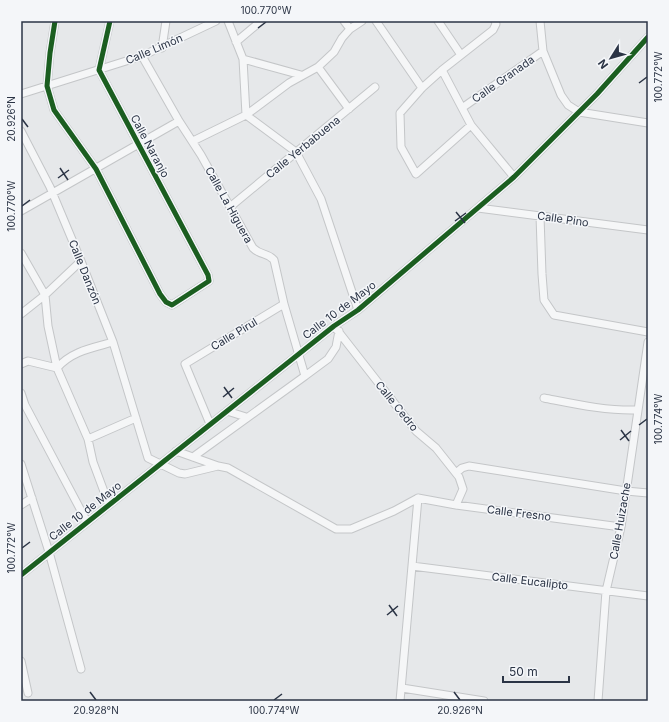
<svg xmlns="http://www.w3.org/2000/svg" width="669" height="722" viewBox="0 0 669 722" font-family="Inter,sans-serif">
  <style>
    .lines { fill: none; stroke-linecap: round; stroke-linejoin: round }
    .minor-casing { stroke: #c4c6c8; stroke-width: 9 }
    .minor { stroke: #f5f6f7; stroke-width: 7 }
    .cycleway-casing { stroke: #f4f6f9; stroke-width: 8 }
    .cycleway { stroke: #1b5e20; stroke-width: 5 }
    .ticks { fill: none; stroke: #2b3445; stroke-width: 1.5 }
    .labels { text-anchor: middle; stroke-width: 3; stroke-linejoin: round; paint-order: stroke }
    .street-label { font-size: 11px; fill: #2b3445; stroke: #f4f6f9 }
    .neatline { fill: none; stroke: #2b3445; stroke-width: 1.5 }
    .ticks-label { font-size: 10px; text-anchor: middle; fill: #2b3445 }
  </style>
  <rect width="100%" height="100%" fill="#e6e8ea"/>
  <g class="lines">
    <defs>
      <path id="minor" d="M55,21L50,53L47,86L54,110L96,169L160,294L166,302L172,305L209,281L208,275L99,70L110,21
        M228,21L243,59L246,115L296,152L321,199L358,310
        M344,21L350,29
        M376,21L422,88
        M438,21L461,55
        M540,21L543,51L561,95L568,105L579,112L648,123
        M236,42L261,21
        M162,48L166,21
        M142,56L179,121L201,155L253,248C261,256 267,252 274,260L284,304L305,376L193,457
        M243,59L301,75
        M318,67L349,109
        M442,70L471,125L514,177
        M21,94L142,56L216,21
        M462,108L543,51
        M471,125L416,174L401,147L400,113L422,88L442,70L493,30L496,24L495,21
        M21,131L50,187L81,261L113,342L148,458L179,473L185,474L218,466L228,468L336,529H351L394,511L418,498
        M193,141L246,115L289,83L318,67L334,52L342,38L350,29L362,21
        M230,207L375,87
        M478,208L648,230
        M21,211L179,121
        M540,216L542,274L544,300L554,315L648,332
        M21,253L45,295L48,326L57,368L88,439L93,462L109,505
        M21,314L45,295L81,261
        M334,326L416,431L436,448L459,477L463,489L456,505
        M21,364L28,361L57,368
        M57,368C72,351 92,348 113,342
        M305,376L328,359L336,347L339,331
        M21,393L25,405L87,522
        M544,398C575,404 606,411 637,410
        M227,411L246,417
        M210,424L185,364L284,304
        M88,439L136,418
        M176,451L218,466
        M21,464L49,552L81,669
        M456,473L462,468L469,466L626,491L648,493
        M418,498L456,505L621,527
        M21,505L32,498
        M412,566L648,596
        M21,575L334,326L358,310L514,177L597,94L648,37
        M21,661L28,693
        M402,688L484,701
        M400,701L418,498
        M598,701L606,591L621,527L648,342"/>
    </defs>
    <use href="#minor" class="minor-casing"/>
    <use href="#minor" class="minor"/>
    <defs>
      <path id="cycleway" d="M55,21L50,53L47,86L54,110L96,169L160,294L166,302L172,305L209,281L208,275L99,70L110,21
        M21,575L334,326L358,310L514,177L597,94L648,37"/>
    </defs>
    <use href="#cycleway" class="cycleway-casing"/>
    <use href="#cycleway" class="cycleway"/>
  </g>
  <path class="ticks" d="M258,28L266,22M639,83L647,77M22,119L28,127M60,168L68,180M58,178L69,170M22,206L30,200M456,212L465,223M455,221L466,213M224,387L232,398M223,397L234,388M639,425L647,419M621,430L629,441M620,440L631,431M22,548L30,542M389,605L397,616M387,615L398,606M90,692L96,700M454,692L460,700M274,700L282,694"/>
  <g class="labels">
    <g class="street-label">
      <text transform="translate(154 49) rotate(-23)" y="4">Calle Limón</text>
      <text transform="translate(503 79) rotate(-35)" y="4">Calle Granada</text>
      <text transform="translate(150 146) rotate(62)" y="4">Calle Naranjo</text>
      <text transform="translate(303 147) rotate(-39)" y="4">Calle Yerbabuena</text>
      <text transform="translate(229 205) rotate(61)" y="4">Calle La Higuera</text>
      <text transform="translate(563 219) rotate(8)" y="4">Calle Pino</text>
      <text transform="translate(85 272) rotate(68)" y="4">Calle Danzón</text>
      <text transform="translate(339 310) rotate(-37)" y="4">Calle 10 de Mayo</text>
      <text transform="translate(234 334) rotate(-31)" y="4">Calle Pirul</text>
      <text transform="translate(397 406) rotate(51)" y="4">Calle Cedro</text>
      <text transform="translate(85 511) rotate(-38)" y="4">Calle 10 de Mayo</text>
      <text transform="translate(519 513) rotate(7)" y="4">Calle Fresno</text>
      <text transform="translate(620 521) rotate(-80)" y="4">Calle Huizache</text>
      <text transform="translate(530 581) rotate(7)" y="4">Calle Eucalipto</text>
    </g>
  </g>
  <rect width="669" height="722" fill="none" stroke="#f4f6f9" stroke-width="44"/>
  <g transform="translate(611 58) rotate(233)" stroke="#f4f6f9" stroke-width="3" paint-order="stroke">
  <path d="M0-3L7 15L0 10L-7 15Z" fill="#2b3445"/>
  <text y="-6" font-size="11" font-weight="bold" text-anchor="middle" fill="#2b3445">N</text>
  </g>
  <path d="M503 676v6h66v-6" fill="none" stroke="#2b3445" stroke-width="2"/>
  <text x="509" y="676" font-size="12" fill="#2b3445" stroke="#f4f6f9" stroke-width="3" paint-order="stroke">50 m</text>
  <rect x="22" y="22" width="625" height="678" class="neatline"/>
  <g class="ticks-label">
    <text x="266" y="14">100.770°W</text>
    <text transform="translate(658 77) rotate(-90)" y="4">100.772°W</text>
    <text transform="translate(11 119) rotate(-90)" y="4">20.926°N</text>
    <text transform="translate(11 206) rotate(-90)" y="4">100.770°W</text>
    <text transform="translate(658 419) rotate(-90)" y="4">100.774°W</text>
    <text transform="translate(11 548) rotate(-90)" y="4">100.772°W</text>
    <text x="96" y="714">20.928°N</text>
    <text x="274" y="714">100.774°W</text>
    <text x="460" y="714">20.926°N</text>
  </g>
</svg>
